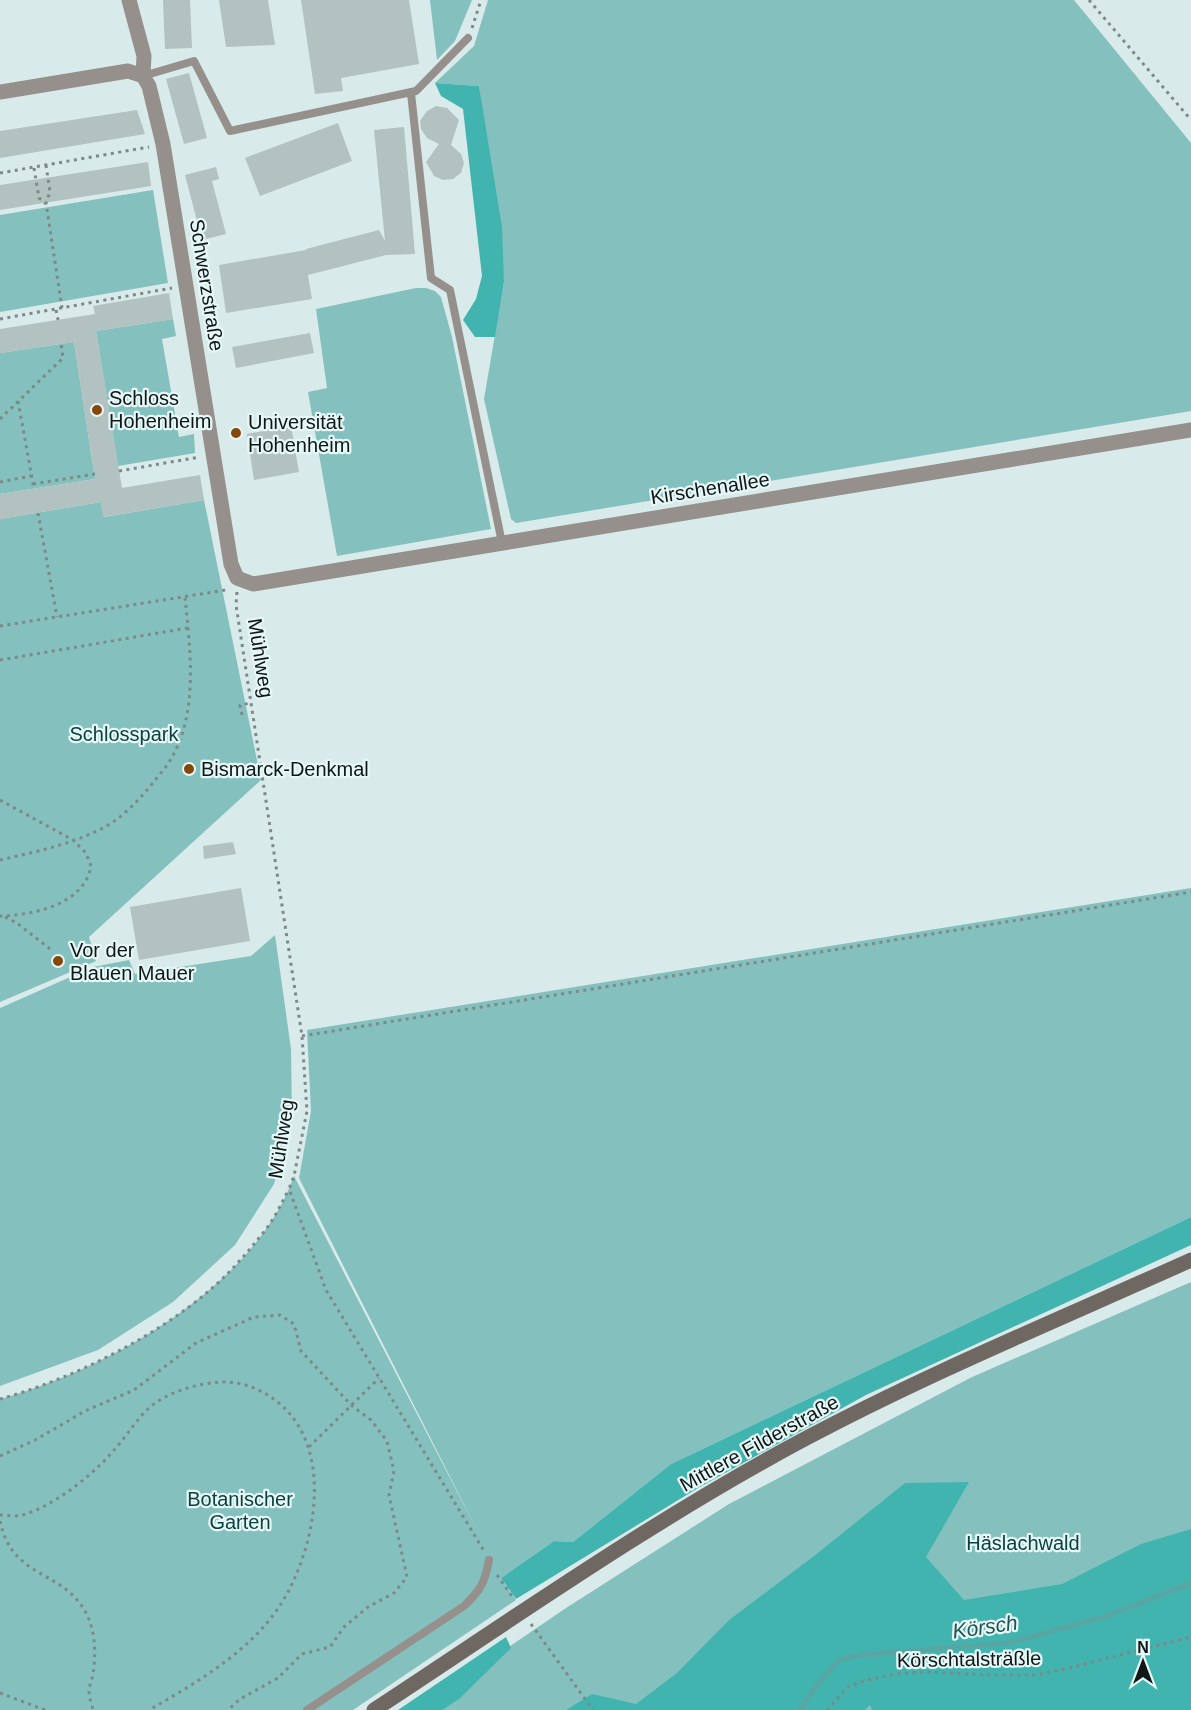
<svg xmlns="http://www.w3.org/2000/svg" width="1191" height="1710" viewBox="0 0 1191 1710" font-family="Arial,sans-serif">
  <style>
    .green { fill: #84c0be }
    .forest { fill: #42b4b0 }
    .lines { fill: none; stroke-linecap: round; stroke-linejoin: round }
    .stream { stroke: #58a6a3; stroke-width: 5 }
    .building { fill: #b1c2c1 }
    .path { stroke: #7c8988; stroke-width: 3; stroke-dasharray: 3 4.5; stroke-linecap: butt }
    .lane { stroke: #96908c; stroke-width: 8 }
    .street { stroke: #96908c; stroke-width: 15 }
    .secondary { stroke: #6f6762; stroke-width: 15 }
    .poi-dot { fill: #86470a; stroke: #e5f7f6; stroke-width: 2 }
    .labels { text-anchor: middle; stroke-width: 4.5; stroke-linejoin: round; paint-order: stroke }
    .street-label { font-size: 20px; fill: #101716; stroke: #e5f7f6 }
    .poi-label { font-size: 20px; fill: #101716; stroke: #e5f7f6; text-anchor: start }
    .park-label { font-size: 20px; fill: #0d4140; stroke: #e5f7f6 }
    .water-label { font-size: 21px; font-style: italic; fill: #225251; stroke: #e5f7f6 }
  </style>
  <rect width="100%" height="100%" fill="#d8eae9"/>
  <path class="green" d="M430,0H472L455,41L437,60Z
    M488,0H1074L1191,143V411L516,523L511,519L484,399L504,282L479,86L435,83L474,46Z
    M153,190L168,283L0,312V215Z
    M416,288H426L435,291L441,297L452,337L491,529L337,556L308,392L327,388L316,309Z
    M173,319L176,336L162,339L179,437L194,434L195,453L118,466L96,331Z
    M74,342L95,479L0,494V353Z
    M204,500L261,780L89,937L96,961L0,1002V519L101,502L104,517Z
    M1191,888V1217L671,1464L573,1542L554,1541L501,1578L516,1600L353,1710H0V1399C107,1370 255,1287 294,1176L480,1536L299,1178L311,1111L307,1030Z
    M275,935L291,1049L292,1119L274,1184L235,1245L173,1302L98,1350L0,1386V1008L93,967L129,960L135,974L251,956Z
    M1191,1282V1710H416L566,1608L729,1504L972,1377Z"/>
  <path class="forest" d="M435,83L479,86L502,227L504,282L495,337H475L463,320L476,299L482,276L463,109L441,96Z
    M1191,1217V1245L866,1395L698,1488L516,1599L501,1578L554,1541L573,1542L671,1464Z
    M969,1482L926,1557L964,1600L1062,1584L1141,1544L1191,1529V1710H872L870,1705L865,1710H566L592,1694L636,1704L677,1673L729,1620L814,1556L905,1483Z
    M506,1637L511,1648L459,1699L442,1710H398Z"/>
  <g class="lines">
    <path class="stream" d="M800,1710L816,1686L839,1660L861,1655L1008,1643L1107,1616L1191,1583"/>
  </g>
  <path class="building" d="M163,0H190L192,48L165,49Z
    M219,0H268L275,45L226,47Z
    M301,0H409L419,64L341,78L343,91L315,94Z
    M189,73L207,138L184,144L166,79Z
    M436,106L447,108L459,120L451,145L461,154L464,163L461,173L453,179L443,180L434,176L426,162L439,144L427,138L421,129L420,121L427,111Z
    M137,110L145,134L0,158V131Z
    M338,123L352,161L260,196L245,158Z
    M404,127L415,254L386,255L308,275L312,299L226,313L219,265L306,250V249L379,230L385,241L374,130Z
    M148,162L151,186L0,210V185Z
    M216,167L219,179L212,181L226,234L202,240L185,175Z
    M169,293L173,319L96,331L122,488L200,475L204,500L103,517L101,502L0,519V494L95,479L74,342L0,353V329L95,314L93,306Z
    M310,333L314,353L236,368L232,347Z
    M291,426L299,472L254,480L247,434Z
    M233,842L236,854L204,859L203,846Z
    M241,888L250,941L139,960L130,907Z"/>
  <g class="lines">
    <path class="path" d="M1089,0L1191,120
      M472,28L481,0
      M46,165L50,192L46,203L62,308
      M34,168L39,198L46,204
      M0,173L149,147
      M56,310L58,320
      M0,319L172,288
      M18,401L34,489
      M0,419L63,358L61,344
      M119,471L200,457
      M0,482L31,476
      M33,484L95,474
      M38,513L57,617
      M237,592L236,605L302,1036L307,1111L294,1176L289,1189L326,1290L484,1551
      M0,626L226,590
      M0,660L188,628
      M242,715L240,705L251,703
      M0,800L73,840L86,853L91,866C84,905 33,915 0,916
      M0,860C35,852 73,844 105,827C124,816 138,801 152,784C158,776 166,768 171,759C199,711 190,649 185,597
      M5,917L17,923L50,949
      M302,1036L1191,892
      M0,1399C70,1380 156,1337 210,1290C230,1273 247,1253 263,1233C274,1220 281,1204 289,1189
      M309,1447L379,1378
      M0,1456L35,1440L85,1411L134,1390L196,1343L254,1317L280,1315L294,1324L301,1351L351,1405L371,1420L387,1441L394,1471L389,1495L407,1577L394,1593L368,1607L344,1627L330,1647L302,1654L278,1678L240,1699L228,1710
      M0,1515C7,1515 16,1517 23,1515C55,1505 92,1476 114,1450C126,1437 136,1420 149,1408C167,1392 196,1384 220,1382C240,1381 259,1388 275,1400C337,1446 316,1551 279,1607C248,1653 196,1683 149,1710
      M0,1521C12,1579 61,1569 85,1611C96,1631 96,1653 93,1674C92,1680 89,1686 89,1692C89,1698 92,1704 93,1710
      M497,1575L514,1599
      M531,1624L593,1710
      M0,1693L45,1710
      M827,1710L848,1687L864,1681L895,1674L925,1672L988,1675H1036L1069,1668L1191,1637"/>
    <path class="lane" d="M143,76L194,61L230,131L416,91L468,38
      M411,93L431,278L450,290L502,543
      M307,1710L464,1606C481,1590 485,1582 489,1560"/>
    <path class="street" d="M129,0L144,56L143,76L149,86L163,144L231,564L237,578L253,584L1191,430
      M0,92L128,71L143,76"/>
    <path class="secondary" d="M374,1710C514,1618 652,1521 799,1442C926,1374 1060,1319 1191,1260"/>
  </g>
  <g class="poi-dot">
    <circle cx="97" cy="410" r="6"/>
    <circle cx="236" cy="433" r="6"/>
    <circle cx="189" cy="769" r="6"/>
    <circle cx="58" cy="961" r="6"/>
  </g>
  <g class="labels">
    <g class="street-label">
      <text transform="translate(207 285) rotate(81)" y="7">Schwerzstraße</text>
      <text transform="translate(710 488) rotate(-9)" y="7">Kirschenallee</text>
      <text transform="translate(261 658) rotate(81)" y="7">Mühlweg</text>
      <text transform="translate(281 1139) rotate(-81)" y="7">Mühlweg</text>
      <text transform="translate(759 1443) rotate(-29)" y="7">Mittlere Filderstraße</text>
      <text transform="translate(969 1659) rotate(-1)" y="7">Körschtalsträßle</text>
    </g>
    <g class="poi-label">
      <text x="109" y="405">Schloss<tspan x="109" dy="23">Hohenheim</tspan></text>
      <text x="248" y="429">Universität<tspan x="248" dy="23">Hohenheim</tspan></text>
      <text x="201" y="776">Bismarck-Denkmal</text>
      <text x="70" y="957">Vor der<tspan x="70" dy="23">Blauen Mauer</tspan></text>
    </g>
    <g class="park-label">
      <text x="124" y="741">Schlosspark</text>
      <text x="240" y="1506">Botanischer<tspan x="240" dy="23">Garten</tspan></text>
      <text x="1023" y="1550">Häslachwald</text>
    </g>
    <g class="water-label">
      <text transform="translate(985 1627) rotate(-8)" y="7">Körsch</text>
    </g>
  </g>
  <g transform="translate(1143 1662)" stroke="#e5f7f6" stroke-width="4.5" paint-order="stroke">
  <path d="M0-4.5L10 22L0 15L-10 22Z" fill="#101716"/>
  <text y="-9" font-size="16" font-weight="bold" text-anchor="middle" fill="#101716">N</text>
  </g>
</svg>
